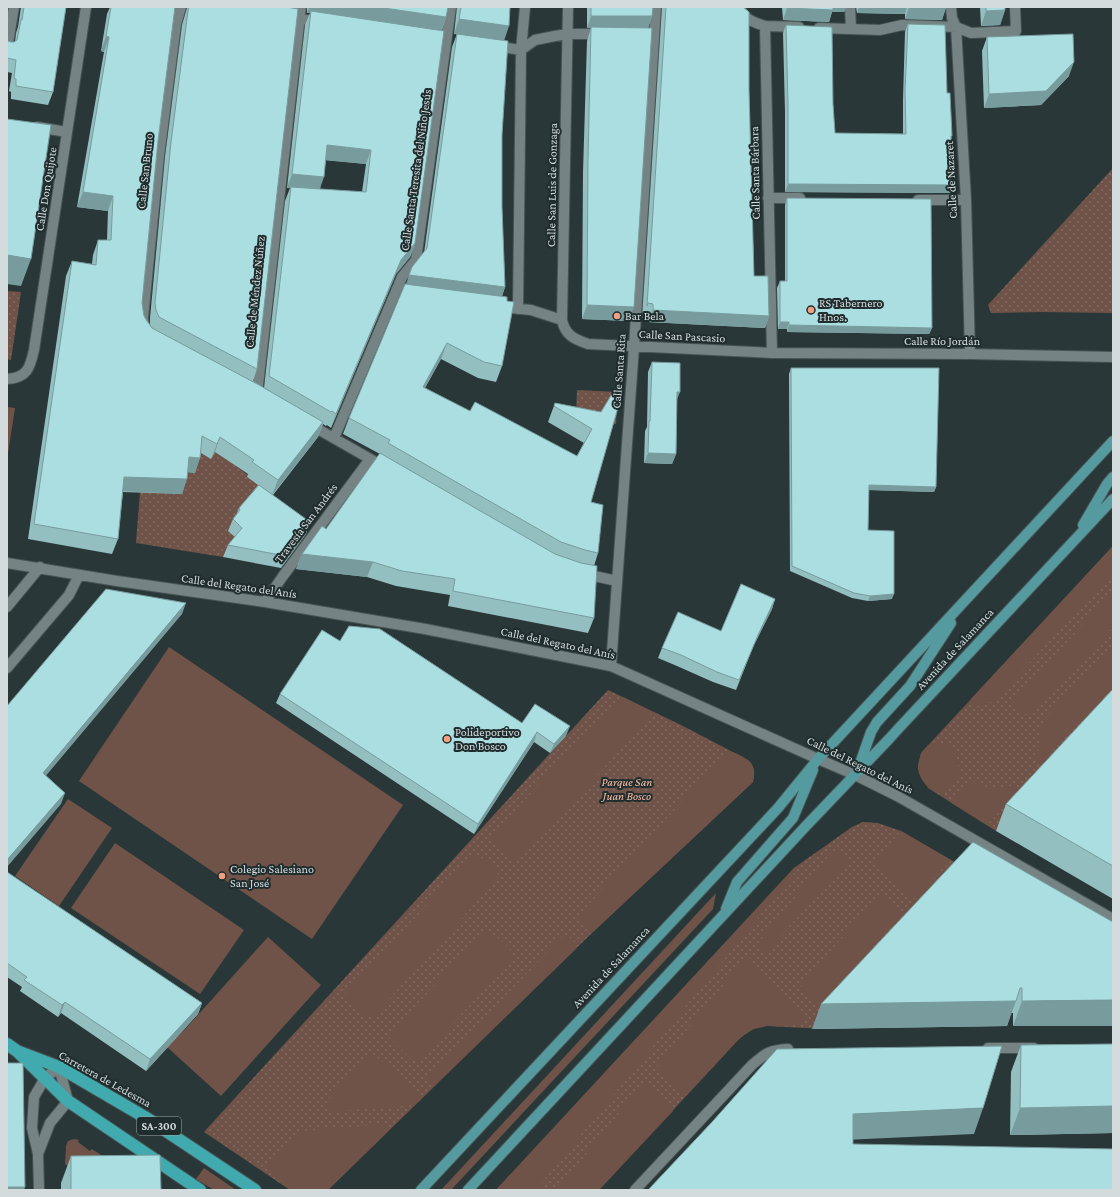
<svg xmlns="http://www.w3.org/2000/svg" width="1120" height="1197" viewBox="0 0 1120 1197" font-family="'Crimson Pro',serif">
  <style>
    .grass { fill: url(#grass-dots) }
    .garden { fill: #705348 }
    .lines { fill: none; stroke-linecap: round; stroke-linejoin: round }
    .minor-casing { stroke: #485454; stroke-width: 12 }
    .major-casing { stroke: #485454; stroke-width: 12 }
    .highway-casing { stroke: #485454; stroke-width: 14 }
    .minor { stroke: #758384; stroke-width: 10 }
    .major { stroke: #559a9e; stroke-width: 10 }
    .highway { stroke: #40aaaf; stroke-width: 12 }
    .wall { fill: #93bfc1; fill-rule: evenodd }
    .shaded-wall { fill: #789b9d }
    .building { fill: #abdee0; stroke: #789b9d }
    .poi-dot { fill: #f2a081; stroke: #202d2e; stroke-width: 1.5 }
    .labels { text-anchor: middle; stroke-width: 4; stroke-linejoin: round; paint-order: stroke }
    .shield { fill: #202d2e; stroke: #9da7a8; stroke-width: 1 }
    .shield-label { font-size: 11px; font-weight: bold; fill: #d3dbdc }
    .street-label { font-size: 12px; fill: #d3dbdc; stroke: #202d2e }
    .poi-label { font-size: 12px; fill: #d3dbdc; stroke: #202d2e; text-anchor: start }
    .park-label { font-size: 12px; font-style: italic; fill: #ffbea5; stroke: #202d2e }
  </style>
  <defs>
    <pattern id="grass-dots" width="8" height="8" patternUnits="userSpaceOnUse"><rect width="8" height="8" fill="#705348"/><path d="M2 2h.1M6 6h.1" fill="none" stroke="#846b62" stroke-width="1.8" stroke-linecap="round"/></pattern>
  </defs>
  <rect width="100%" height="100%" fill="#2a3738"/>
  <path class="grass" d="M1113,168V313L1042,312L991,313L988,305Z
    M7,291L21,292L11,360L7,359Z
    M577,390L618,392L616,424L586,420L576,417Z
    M197,451H215L248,475L247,477L254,482L256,480L274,493L238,540L223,557L136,543L140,492L182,494L184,472L195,473Z
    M1113,546V706L996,831L928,788L921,776L918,767L921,753Z
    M608,690L681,725L748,760C755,767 755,772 753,782L593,932L328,1190H290L204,1132Z
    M863,822L878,823L901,831L963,867L825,1029L767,1026L753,1029L740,1038L599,1190H496L794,868L852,827Z"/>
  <path class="garden" d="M7,407L15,408L7,460Z
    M1113,546V573L994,701L974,707L972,704L971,699Z
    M1113,592V627L1033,714C1026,716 1025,713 1020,710C1015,707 1013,705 1014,699Z
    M1113,645V685L1043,762L1040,764L1038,763L1037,760L1042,726L1044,720Z
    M169,647L403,805L312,939L79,781Z
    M620,697H623L649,710L651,715L649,719L521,858L516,860C508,858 493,845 491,837L493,834Z
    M932,742L952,745L956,760L960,770V774L942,794C931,793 918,779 918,767C918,763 920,757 921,754C923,750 928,745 932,742Z
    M733,752C749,760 757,762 753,782L593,932H589L578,921V916L724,755Z
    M970,780C977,783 984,787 992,788C998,788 1013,785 1017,786V792L987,825L950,802L951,799Z
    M68,799L112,828L59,906L15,876Z
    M901,831L951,860L916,898H911L907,897L875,866V860Z
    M115,843L244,930L200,994L71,908Z
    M832,852C839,852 843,855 847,861L846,865L766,952C760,951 758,949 758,943L829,855Z
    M475,855C483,857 498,870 499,877L375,1015C371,1016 369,1017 366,1016C360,1012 348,1001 345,995L348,990L470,858Z
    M798,866L797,870L536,1190H496L794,868Z
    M716,893L713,909L451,1190H441Z
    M881,895H885L901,912V916L825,1000L821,1002L817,1003L803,990L801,983Z
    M486,930C492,933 512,948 513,955C513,957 512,959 511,961L423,1056L419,1059L413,1061L391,1040L389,1036L391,1032L483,933Z
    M567,935L576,944L577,948L436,1084L432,1082L428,1076L561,938Z
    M268,937L321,985L221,1096L167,1047L188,1026Z
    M746,957H749L752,960L751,962L804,1013C808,1031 777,1025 767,1026C763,1026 756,1028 752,1030C740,1036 732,1047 723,1056C711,1069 699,1082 687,1094H682L658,1072L657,1068L658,1065Z
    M373,1054L418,1093L421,1100L413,1105L331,1112L325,1108L327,1101L367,1057Z
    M647,1082L672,1106L673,1111L599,1190H558V1189L642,1084Z
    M378,1125L385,1126L387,1129L385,1134L328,1190H294L270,1173L268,1168L269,1163L300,1131Z
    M74,1139L79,1140L78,1142L90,1151L92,1149L101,1155L100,1157L69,1167L65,1164L66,1146L68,1141Z
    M204,1168L236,1190H214L196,1179Z"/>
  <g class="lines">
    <defs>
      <path id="minor" d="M568,7L562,320C565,335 574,339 588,344L772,353L970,354L1113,357
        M740,7C742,19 756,23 765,26L772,353
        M850,7L851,29
        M951,7L952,18L956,27L966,200L970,354
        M285,16L320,22
        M765,26L799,27
        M819,28L880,30L902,25L956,27L971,33L1016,31L1015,7
        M495,46L521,50L535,40L555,36L567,34H602
        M7,49L14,7
        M37,127L67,132
        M768,198H800
        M918,200H966
        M512,308L531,310L562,320
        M518,309L521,50L525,7
        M144,327L143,318L159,156L176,24L181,7
        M7,379C27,378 30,368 34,350L86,7
        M257,394L301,7
        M309,424L386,468
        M334,438L402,277L416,260L451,7
        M7,563L117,581L265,602L425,629L611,666L818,759L855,775L899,797L1113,919
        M585,574L617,581
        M265,602L283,576L370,459
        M7,607L40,567
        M611,666L634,347L656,7
        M7,668L69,595L79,575
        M988,1048H1034
        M38,1154L50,1123L68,1101L59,1067L45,1078L34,1097L32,1128L38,1154L39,1190
        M635,1190L752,1065C766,1053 769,1050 788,1049"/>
      <path id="major" d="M1083,525L1107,484L1113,477
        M857,772L871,732L877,722L910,686L951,623
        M726,909L737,882L793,818L813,770
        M421,1190L778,808L818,759L1113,441
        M468,1190L805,827L889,739L899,728L1113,499"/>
      <path id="highway" d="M7,1044L17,1051L68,1101L200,1190
        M17,1051L59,1067L148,1119L255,1190"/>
    </defs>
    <use href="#minor" class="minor-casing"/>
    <use href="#major" class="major-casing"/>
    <use href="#highway" class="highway-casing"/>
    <use href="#minor" class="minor"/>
    <use href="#major" class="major"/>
    <use href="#highway" class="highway"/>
  </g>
  <path class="wall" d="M21,7H66L53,92L48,105L11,99V92L9,91L12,73L7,72V40L8,41L11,42H15L16,33L18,27Z
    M110,7H175L158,141L142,303L144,316L147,321L152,327L150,325V318L165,157L182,25L187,8V7H295L257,369L253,381L264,388L285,201L290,188H287L305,25L310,13H307V7H448L446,17L442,30L415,243L410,257L396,274L331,428L327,425L326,426L323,424L318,437L273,495L306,534L281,568L223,557L228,545L235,537L228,531L233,519L237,513L239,508L258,485L247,477L248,474L215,452L211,459L201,453L195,473L188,472L182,494L123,492L118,539L112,554L28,539L66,276L72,261L92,264L93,255L98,240H107L108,211L77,207L104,52L101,51L107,14ZM326,160L366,164L362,192L320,189Z
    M457,7H510L504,40L502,135V207L505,287L502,296V366L496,382L478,378L441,359L425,388L470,411L577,456L584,443L548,422L555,403L601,412L591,502L598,553L594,566V618L588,633L448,606L450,595L396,586L367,577L296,569L302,554L326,529L380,454L343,434L349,418L406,284L424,253L452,47L457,34H454Z
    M587,7H653L652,16L648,28L629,321L582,319L583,172L587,41L591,28H587Z
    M662,7H743L749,90L754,276L769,316L765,328L648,322V316L644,315L642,318Z
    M782,7H846L844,12H832L829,22L783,20Z
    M856,7H946L942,20L905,19V14L857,13Z
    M980,7H1005V10L1000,25L981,26Z
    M908,24L947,93L954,185L951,193L785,192V112L783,33L786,25L833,104L835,133L903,134V99L905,32Z
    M987,37L1069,76L1041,105L984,108L982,51Z
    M787,198L932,328L929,334L787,332V329H778L777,288L780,281H785V205Z
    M652,362L677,400L676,454L672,464L644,463L645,431L647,427L648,372Z
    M791,368L936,487L934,492L869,490L868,530L892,599L868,601L852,598L790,571L789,374Z
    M775,599L772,609L754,645L736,690L713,682L677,666L658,658L662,648L721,631Z
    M340,641L522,723L566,736L550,753L534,742L474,834L276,703L280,694Z
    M1113,689V899L996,831L1006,804Z
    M7,872L202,1003L198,1014L146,1071L61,1013L58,1017L20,991L22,987L7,977Z
    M1113,922L1013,1026V1013H1011L1007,1026L812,1029Z
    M1113,1044V1133L1010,1135L1011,1072L1021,1045Z
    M71,1156L161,1190H61V1183Z"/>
  <path class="shaded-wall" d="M309,7H377L446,17L441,32L311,11L310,13H307Z
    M830,7H846L844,12H832L829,22L783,20L787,8Z
    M859,7H907L905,14L857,13Z
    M909,7H921L946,8L942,20L905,19Z
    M1005,10L1000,25L981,26L986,11Z
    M591,16H652L648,28H587Z
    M459,19L509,26L504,41L454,34Z
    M106,36L109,37L104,52L101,51Z
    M1074,62L1069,76L1041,105L984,108L989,94Z
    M327,145L371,150L366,164L322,160Z
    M292,174L324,177L319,191L291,187L290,188H287Z
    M788,184L954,185L951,193L785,192Z
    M83,192L113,196L108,211L77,207Z
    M415,243L410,257L396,274L331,428L336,414L401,260Z
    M7,255L31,259L21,286L7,284Z
    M409,275L505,287L501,300L405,288Z
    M587,305L634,307L629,321L582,319Z
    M653,310L769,316L765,328L648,322Z
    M780,322H789L787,329H778Z
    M789,325L932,328L929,334L787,332Z
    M447,343L441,359L417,402L423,387Z
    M677,392H680L676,402Z
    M323,422L318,437L272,495L278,480Z
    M220,437L215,452L211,459L217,444Z
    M648,453L676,454L672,464L644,463Z
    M189,457L200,458L195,473L183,472Z
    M124,477L187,479L182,494L119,491Z
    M869,485L936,487L934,492L868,490Z
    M310,522L306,534L281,568L285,556Z
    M302,554L373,562L367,577L296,569Z
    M894,594L892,599L868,601L870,596Z
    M775,599L772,609L754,645L736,690L758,635Z
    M186,603L182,614L39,784L43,773Z
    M570,726L566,736L550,753L554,744Z
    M537,732L534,742L474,834L478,824Z
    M65,793L61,804L7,867V860Z
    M1113,1000V1026H1013L1022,1001Z
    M1016,1001L1007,1026L812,1029L821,1004Z
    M65,1002L61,1013L58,1017L62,1005Z
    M202,1003L198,1014L146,1071L150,1059Z
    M1113,1106V1133L1010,1135L1020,1108Z
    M983,1108L974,1134L844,1140L853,1114Z
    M7,1187H25L24,1190H7Z"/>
  <path class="building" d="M24,7H66L53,92L16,86V79L14,78L16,60L7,58V40L8,41L11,42H14L17,40L21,20H22Z
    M111,7H175L158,141L142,303L144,316L147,321L152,328L259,385L323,422L278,480L252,462L254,460L220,437L217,444L202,436L200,458L189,457L187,479L124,477L118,539L34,524L72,261L96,265L98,240H111L113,196L83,192L109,37L106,36Z
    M189,7H286L298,9L257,369L159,317L156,310L155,303L171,142L188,11Z
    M377,7H448L446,17Z
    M461,7H510L509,26L459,19Z
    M591,7H653L652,16H591Z
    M666,7H743L749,12V90L754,276H768L769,316L653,310V304L648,303L647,306Z
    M787,7H833V10L787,8Z
    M921,7H946V8Z
    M986,7H1005V10L986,11Z
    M311,11L444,31L415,243L401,260L336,414L332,411L331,412L269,376L291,187L366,192L371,150L327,145L324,177L292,174Z
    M7,18H8L7,27Z
    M908,24L945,25L947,93H950L952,136H951L954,185L788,184V104L786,25L832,27L833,104L835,133L906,134L905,91Z
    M591,27L652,28L634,307L587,305L588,159Z
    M457,34L508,41L502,135V207L505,287L409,275L412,267L427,248Z
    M1073,34L1074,62L1046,91L989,94L987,37Z
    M7,119L51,125L31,259L7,255Z
    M787,198L931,199L932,328L789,325V322H780V281H787Z
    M405,284L507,297V301L514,302L502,366L484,362L447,343L423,387L470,411L475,402L577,456L592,429L554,406L555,403L601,412L616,387L623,390L591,502L603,505L598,553L585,550L561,542L388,443L390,440L349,418Z
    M652,362L680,363V392H677L676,454L648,453L649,421H650Z
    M791,368H939L936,487L869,485L868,530L894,531V594L870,596L854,593L792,566Z
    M380,453L555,554L581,563L597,566L594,618L453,591L455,579L402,571L373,562L302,554L322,526L326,529Z
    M259,485L310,522L285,556L228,545L242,528L233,519L240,510L239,508Z
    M741,584L775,599L758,635L739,680L717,672L681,655L662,648L678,612L721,631Z
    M106,589L186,603L43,773L65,793L7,860V706Z
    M349,626L380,629L522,723L535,704L570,726L554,744L537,732L478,824L280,694L322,630L340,641Z
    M1113,689V866L1006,804Z
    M973,842L1113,922V1000L1022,1001V988H1020L1016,1001L821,1004Z
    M7,872L202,1003L150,1059L65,1002L62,1005L24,980L27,977L7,963Z
    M1113,1044V1106L1020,1108L1021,1045Z
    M1002,1046L983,1108L853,1114V1144L1113,1149V1190H648L712,1122L777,1049Z
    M7,1063H23L25,1187H7Z
    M160,1155L161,1190H71V1156Z"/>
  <g class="poi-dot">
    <circle cx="811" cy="310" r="4"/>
    <circle cx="617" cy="316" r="4"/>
    <circle cx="447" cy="739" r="4"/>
    <circle cx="222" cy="876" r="4"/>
  </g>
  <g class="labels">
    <rect class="shield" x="137" y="1117" width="44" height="18" rx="3"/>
    <g class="shield-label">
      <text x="159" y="1130">SA-300</text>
    </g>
    <g class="street-label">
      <text transform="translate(416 170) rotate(-82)" y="4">Calle Santa Teresita del Niño Jesús</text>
      <text transform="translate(145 171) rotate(-84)" y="4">Calle San Bruno</text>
      <text transform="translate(755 173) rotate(-91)" y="4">Calle Santa Bárbara</text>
      <text transform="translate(951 180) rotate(-93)" y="4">Calle de Nazaret</text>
      <text transform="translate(552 185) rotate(-89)" y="4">Calle San Luis de Gonzaga</text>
      <text transform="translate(46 189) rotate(-81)" y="4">Calle Don Quijote</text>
      <text transform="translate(255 292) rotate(-84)" y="4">Calle de Méndez Núñez</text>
      <text transform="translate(682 336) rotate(3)" y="4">Calle San Pascasio</text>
      <text x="942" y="345">Calle Río Jordán</text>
      <text transform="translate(619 371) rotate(-86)" y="4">Calle Santa Rita</text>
      <text transform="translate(306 523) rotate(-53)" y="4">Travesía San Andrés</text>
      <text transform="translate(239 586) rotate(8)" y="4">Calle del Regato del Anís</text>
      <text transform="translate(558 643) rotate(12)" y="4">Calle del Regato del Anís</text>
      <text transform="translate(955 649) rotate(-47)" y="4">Avenida de Salamanca</text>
      <text transform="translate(860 765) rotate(26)" y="4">Calle del Regato del Anís</text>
      <text transform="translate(611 967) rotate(-47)" y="4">Avenida de Salamanca</text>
      <text transform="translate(105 1079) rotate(29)" y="4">Carretera de Ledesma</text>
    </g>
    <g class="poi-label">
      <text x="819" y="307">RS Tabernero<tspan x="819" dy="14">Hnos.</tspan></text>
      <text x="625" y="320">Bar Bela</text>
      <text x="455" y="736">Polideportivo<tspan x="455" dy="14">Don Bosco</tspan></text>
      <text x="230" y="873">Colegio Salesiano<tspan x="230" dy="14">San José</tspan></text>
    </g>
    <g class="park-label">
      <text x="627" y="786">Parque San<tspan x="627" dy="14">Juan Bosco</tspan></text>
    </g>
  </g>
  <rect width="1120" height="1197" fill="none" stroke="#d3dbdc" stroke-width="16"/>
</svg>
